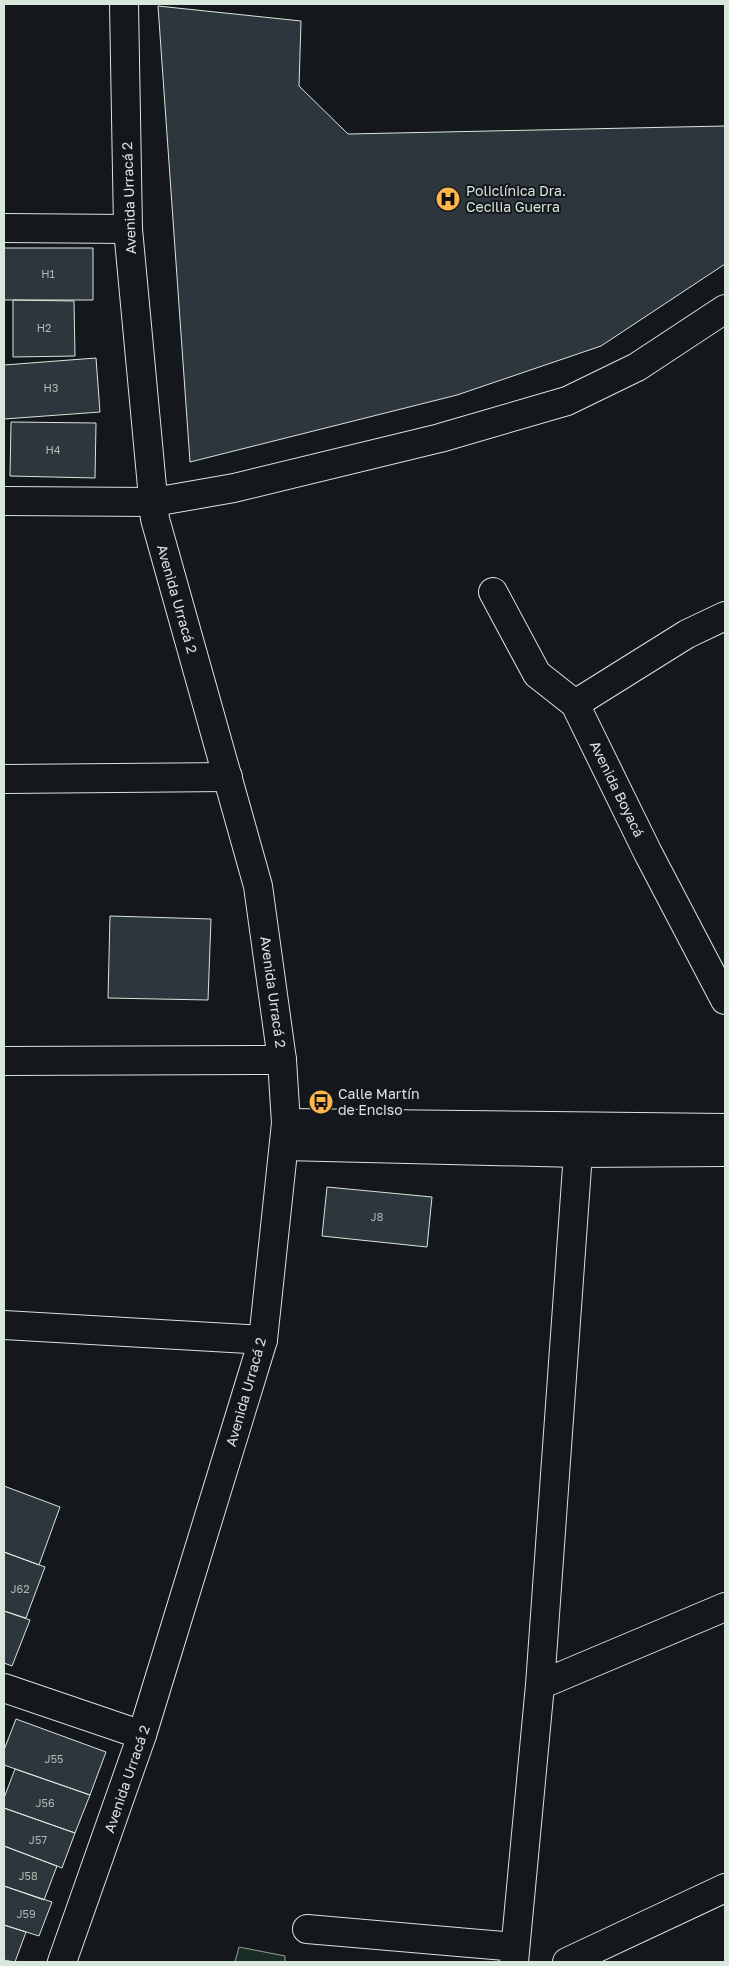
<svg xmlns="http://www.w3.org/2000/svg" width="729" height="1966" viewBox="0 0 729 1966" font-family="'Golos Text',sans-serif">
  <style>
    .green { fill: #1a2d24; stroke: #939e99 }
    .building { fill: #2c363c; stroke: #d8e6dc }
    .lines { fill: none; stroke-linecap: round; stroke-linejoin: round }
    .minor-casing { stroke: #d8e6dc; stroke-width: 30 }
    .tertiary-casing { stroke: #d8e6dc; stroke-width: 30 }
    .minor { stroke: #14181c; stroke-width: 28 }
    .tertiary { stroke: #14181c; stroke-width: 28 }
    .labels { text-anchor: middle; stroke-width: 4; stroke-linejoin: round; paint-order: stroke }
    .number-label { font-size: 11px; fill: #adbab4 }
    .poi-label { font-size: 14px; fill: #d8e6dc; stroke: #14181c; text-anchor: start }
    .street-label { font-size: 14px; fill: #d8e6dc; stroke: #14181c }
  </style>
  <rect width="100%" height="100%" fill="#14181c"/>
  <path class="green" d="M239,1947L285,1956V1962H235Z"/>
  <path class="building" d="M158,6L301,21L299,86L348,134L725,126V264L601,346L457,395L190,462Z
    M4,248H93V300H4Z
    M13,300L74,301L75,356L13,357Z
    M96,358L100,412L4,419V365Z
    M11,422L96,423L95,478L10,476Z
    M110,916L211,919L208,1000L108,998Z
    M327,1187L432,1197L427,1247L322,1236Z
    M4,1486L60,1507L39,1565L4,1552Z
    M4,1552L45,1567L26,1618L4,1611Z
    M4,1611L30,1620L12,1666L4,1663Z
    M16,1719L106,1752L90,1795L4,1765V1750Z
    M15,1769L90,1795L75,1833L4,1808V1798Z
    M4,1808L75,1833L62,1868L4,1846Z
    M4,1846L57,1866L44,1900L4,1886Z
    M4,1886L52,1902L39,1936L4,1925Z
    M4,1925L26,1932L15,1962L4,1960Z"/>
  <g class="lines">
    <defs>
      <path id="minor" d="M4,228L128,229
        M4,501L154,502L234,488L440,438L567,401L637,367L725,309
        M493,592L537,674L575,704L648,853L725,1000
        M575,704L687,634L725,616
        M4,779L228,777
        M4,1061L282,1060
        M286,1123L725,1128
        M284,1146L578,1153L725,1152
        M4,1325L263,1340
        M540,1685L725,1607
        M4,1688L142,1735
        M307,1929L515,1947
        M514,1962L540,1685L578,1153V1127
        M567,1962L725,1888"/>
      <path id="tertiary" d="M62,1962L142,1735L263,1340L286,1123L282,1060L258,886L155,519L128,229L124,4"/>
    </defs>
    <use href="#minor" class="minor-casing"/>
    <use href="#tertiary" class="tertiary-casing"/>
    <use href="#minor" class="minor"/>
    <use href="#tertiary" class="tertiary"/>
  </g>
  <defs>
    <symbol id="hospital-disc" viewBox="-11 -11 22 22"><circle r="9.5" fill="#ffb74d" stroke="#14181c"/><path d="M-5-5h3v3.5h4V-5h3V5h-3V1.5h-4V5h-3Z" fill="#111"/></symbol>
    <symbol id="bus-disc" viewBox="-11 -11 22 22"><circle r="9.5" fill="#ffb74d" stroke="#14181c"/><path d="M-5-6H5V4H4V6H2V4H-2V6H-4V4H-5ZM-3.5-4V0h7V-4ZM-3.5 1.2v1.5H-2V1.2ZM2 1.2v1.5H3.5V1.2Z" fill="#111"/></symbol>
  </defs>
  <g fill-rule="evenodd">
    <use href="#hospital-disc" x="434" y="185" width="28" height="28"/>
    <use href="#bus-disc" x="307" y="1088" width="28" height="28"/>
  </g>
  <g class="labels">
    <g class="number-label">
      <text x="48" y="278">H1</text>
      <text x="44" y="332">H2</text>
      <text x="51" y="392">H3</text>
      <text x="53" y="454">H4</text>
      <text x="377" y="1221">J8</text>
      <text x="20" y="1593">J62</text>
      <text x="54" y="1763">J55</text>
      <text x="45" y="1807">J56</text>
      <text x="38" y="1844">J57</text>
      <text x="28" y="1880">J58</text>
      <text x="26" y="1918">J59</text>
    </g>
    <g class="poi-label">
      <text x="466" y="196">Policlínica Dra.<tspan x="466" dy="16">Cecilia Guerra</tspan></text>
      <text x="338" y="1099">Calle Martín<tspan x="338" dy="16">de Enciso</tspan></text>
    </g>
    <g class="street-label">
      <text transform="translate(129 198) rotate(-92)" y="5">Avenida Urracá 2</text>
      <text transform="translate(177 599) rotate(74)" y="5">Avenida Urracá 2</text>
      <text transform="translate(617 789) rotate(64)" y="5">Avenida Boyacá</text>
      <text transform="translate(273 992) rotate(82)" y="5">Avenida Urracá 2</text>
      <text transform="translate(246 1392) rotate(-74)" y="5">Avenida Urracá 2</text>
      <text transform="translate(127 1779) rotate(-71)" y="5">Avenida Urracá 2</text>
    </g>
  </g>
  <rect width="729" height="1966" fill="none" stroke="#d8e6dc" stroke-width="10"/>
</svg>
